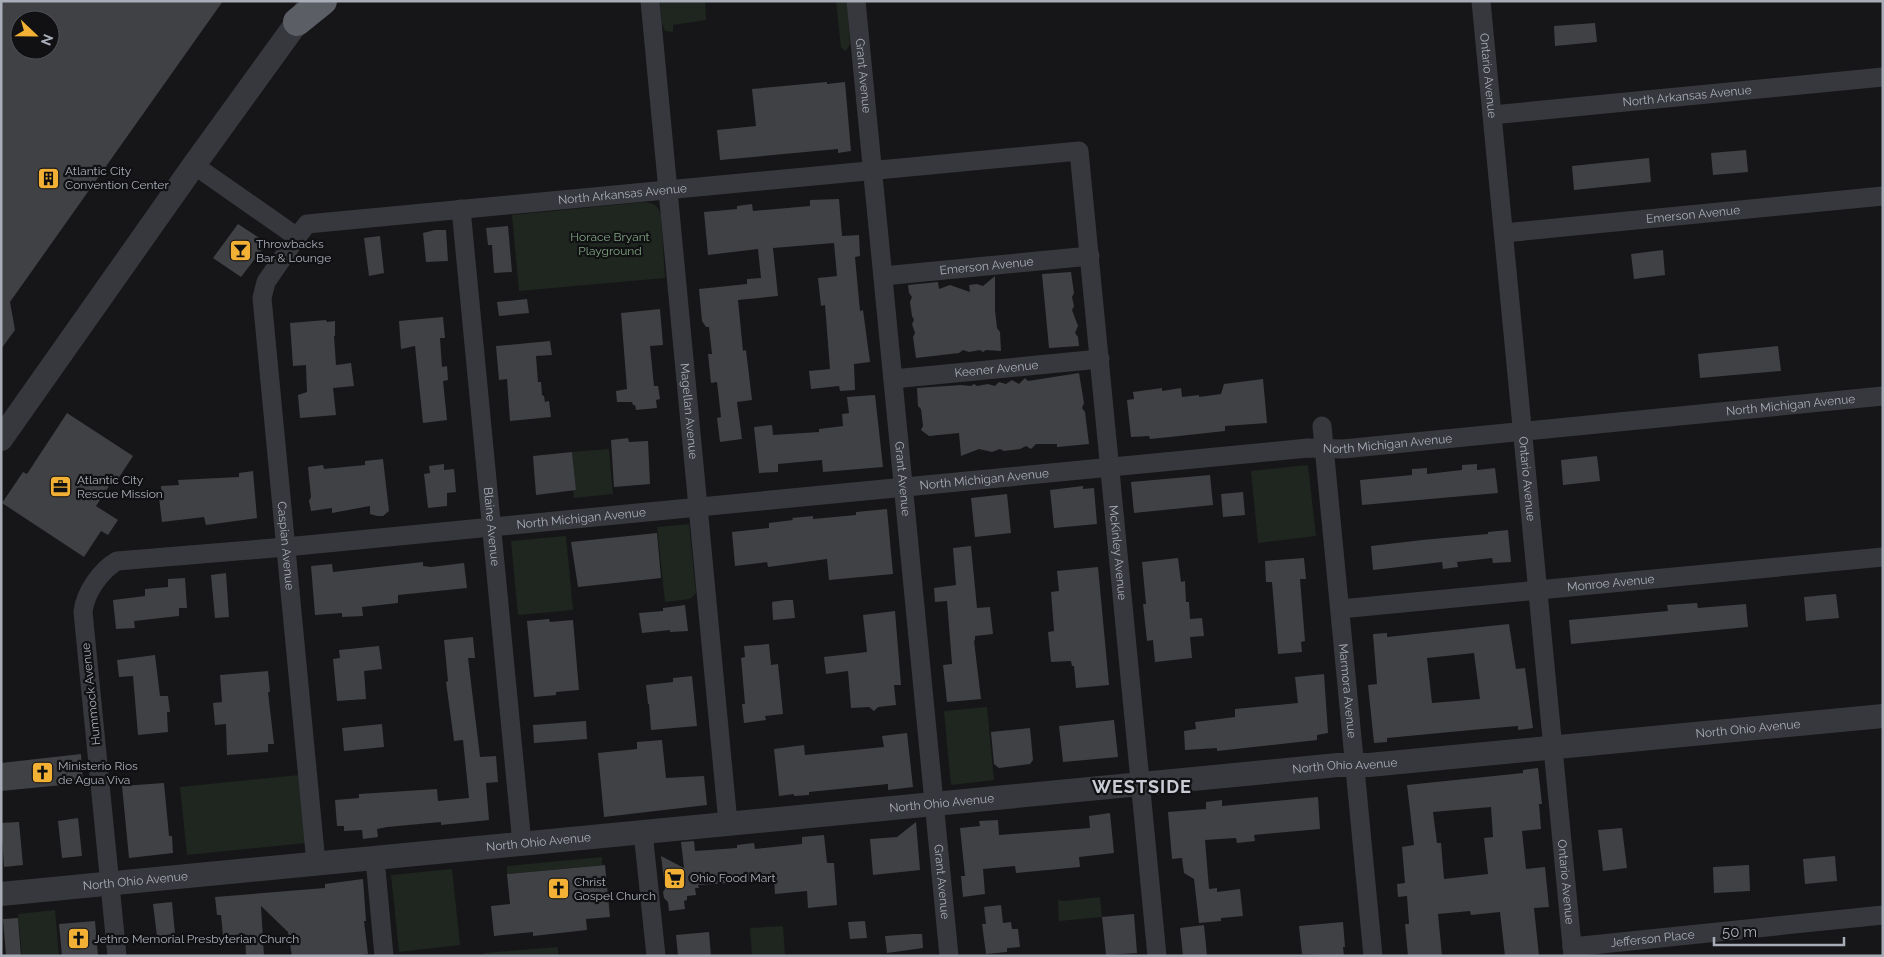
<svg xmlns="http://www.w3.org/2000/svg" width="1884" height="957" viewBox="0 0 1884 957" font-family="Raleway,sans-serif">
  <style>
    .green { fill: #1e261f }
    .building { fill: #404145; fill-rule: evenodd }
    .lines { fill: none; stroke-linecap: round; stroke-linejoin: round }
    .minor { stroke: #37383d; stroke-width: 19 }
    .tertiary { stroke: #37383d; stroke-width: 24 }
    .trunk { stroke: #5b5e65; stroke-width: 28 }
    .labels { text-anchor: middle; stroke-width: 4.5; stroke-linejoin: round; paint-order: stroke }
    .street-label { font-size: 12px; fill: #a8adb8; stroke: #111113 }
    .poi-label { font-size: 12px; fill: #a8adb8; stroke: #111113; text-anchor: start }
    .park-label { font-size: 12px; fill: #7fa381; stroke: #111113 }
    .district-label { font-size: 18px; font-weight: bold; letter-spacing: 1px; fill: #c9ccd4; stroke: #111113 }
  </style>
  <rect width="100%" height="100%" fill="#161618"/>
  <path class="green" d="M660,1H705L706,20L673,25V32L665,31L662,23Z
    M836,1H847L850,44L846,51L841,48Z
    M645,202C655,203 658,206 661,215L665,278L519,291L512,215Z
    M609,449L613,494L574,498L573,491L576,490L572,452Z
    M1308,465L1316,536L1258,543L1251,471Z
    M689,524L696,593L690,599L665,602L657,527Z
    M566,536L573,610L518,615L511,541Z
    M987,707L994,780L951,785L944,711Z
    M299,775L306,843L187,855L180,787Z
    M602,857V865L507,874V866Z
    M452,869L460,945L399,952L391,875Z
    M1100,897L1102,917L1059,921L1058,900L1064,901Z
    M55,910L59,956H22L18,914Z
    M783,926L785,956H752L750,928Z
    M558,947V956H482L484,953Z"/>
  <path class="building" d="M1,1H223L10,302L15,330L1,349ZM20,20H50V50H20Z
    M1595,23L1597,42L1555,46L1554,26Z
    M827,82V84L845,82L851,151L838,153V149L720,160L717,130L756,126L752,89Z
    M1746,150L1748,172L1713,175L1711,153Z
    M1649,158L1651,182L1574,190L1572,166Z
    M839,199L842,236L859,235L860,256L855,257L860,311L863,310L870,362L854,364L855,390L840,391L839,386L811,389L809,371L830,369L825,305L821,306L818,278L837,276L834,243L773,248L778,296L738,300L743,351L746,350L752,400L737,402L742,439L720,442L717,418L721,417L717,382L711,383L708,354H712L709,327H706L702,321L699,289L747,284V279L761,278L758,249L708,255L704,212L737,209V206L752,204L753,211L810,206V200Z
    M238,224L267,243L241,277L213,258Z
    M508,226L512,272L494,273L492,245H488L486,228Z
    M435,230H446L448,261L426,262L423,233Z
    M380,236L384,273L369,276L364,238Z
    M1663,250L1665,275L1634,279L1631,254Z
    M1071,272L1074,293L1072,297L1074,306L1072,310L1078,326L1075,333L1078,337L1079,346L1049,348L1042,274Z
    M995,276V310L997,328L1000,332L1001,351L986,350L983,352L980,350L969,352L963,350L959,353L916,358L913,337L915,333L912,324L914,320L912,316L910,302L912,297L909,293L908,285L938,282L939,289L950,285L970,292L969,285L977,284L983,286Z
    M527,299L529,313L499,316L497,302Z
    M660,309L663,345L650,346L654,386H658L660,399L656,400L657,408L636,410L635,405H633L632,402H617L616,391L627,389L621,313Z
    M443,317L445,338H440L442,367L447,366L448,380L443,381L447,420L423,423L415,346L401,349L399,321Z
    M326,320L327,322L335,321V336H334L336,365L351,363L354,386L333,388L336,415L300,418L298,395L307,392L306,365L293,366L290,323Z
    M550,341L552,355L536,356L538,382H541L542,395L544,396L545,402L549,401L551,417L510,421L507,379L499,380L496,346Z
    M1778,346L1781,371L1700,378L1698,354Z
    M1079,373L1084,403L1082,408L1085,412L1089,444L1057,447V444H1036L1031,449L1026,446L1020,449L1004,451L1000,449L992,452L979,449L961,456L959,433L929,436L921,430L923,426L921,409L918,406L917,388L961,385L971,386L974,384L977,386L988,384L995,386L999,382L1006,384L1012,380L1019,384L1025,378L1028,381Z
    M1263,379L1267,423L1225,426V431L1170,437L1150,439L1149,436L1131,437L1127,400L1134,399L1133,392L1162,388V391L1181,388L1182,397L1199,395V397L1221,394L1224,384Z
    M875,395L883,467L823,472L822,460L778,464V472L759,473L754,427L772,425L773,435L819,432V429L843,426L842,414L849,413L847,397Z
    M67,413L133,456L114,485L111,483L96,506L118,520L108,535L101,531L84,557L2,503L23,472L27,474Z
    M628,438L629,442L648,441L650,484L614,487L611,440Z
    M572,452L576,490L536,495L533,456Z
    M1597,456L1600,481L1563,485L1561,460Z
    M383,459L389,511L383,516H377L370,514V506L332,513V508L311,511L309,501L311,497L308,467L323,465L324,469L365,465V461Z
    M444,464V470L454,469L456,492L447,493V506L428,508L424,474L430,473L429,466Z
    M1477,464V470L1495,468L1498,493L1362,505L1360,480L1412,475V469L1427,468V474L1462,470V465Z
    M253,471L257,518L206,525L204,517L162,522L159,498L162,497L161,486L179,485L178,480L239,477V473Z
    M1210,475L1213,505L1134,513L1131,482Z
    M1083,486V489L1094,488L1097,524L1054,528L1050,490Z
    M1243,492L1245,515L1223,517L1221,494Z
    M1007,494L1011,533L975,537L971,498Z
    M887,509L893,574L829,580L827,559L768,567L767,562L735,566L732,532L769,528V523L793,520L792,518L813,516V519L856,515V512Z
    M1508,530L1511,562L1493,563L1492,558L1457,562L1458,567L1443,569L1442,562L1373,570L1371,546L1422,540L1488,534V532Z
    M657,533L661,578L578,587L571,542Z
    M971,546L977,608L990,607L993,634L975,636V640L974,641L981,699L947,702L943,665L952,664L947,601L935,602L934,588L956,585L953,548Z
    M1178,558L1181,582L1185,581L1186,602H1189L1190,619L1202,618L1204,636L1190,637L1192,658L1155,662L1153,640L1147,641L1143,604H1146L1142,562Z
    M1304,558L1306,579H1300L1305,641L1301,642L1302,652L1278,654L1272,582H1266L1265,561Z
    M423,562V566L431,567L464,563L467,588L398,595V603L362,607L363,616L342,617V613L315,615L311,566L332,564L333,572Z
    M1098,567L1109,685L1076,688L1074,666H1072L1071,661L1051,662L1048,632L1054,631L1051,592L1059,591L1057,571Z
    M226,573L229,617L215,618L211,575Z
    M185,578L187,608H179V616L134,621L135,628L116,629L113,600L145,596V589L168,587V579Z
    M1836,594L1839,618L1806,621L1804,597Z
    M786,600H793L795,618L773,620L772,602Z
    M1697,603L1698,608L1746,604L1748,627L1571,644L1569,620L1668,611L1667,605Z
    M685,605L688,631L670,632V630L642,633L639,613L663,611V608Z
    M895,611L901,685H894L896,705L878,707L874,711L869,707L851,708L848,671L826,674L824,657L867,652L863,615Z
    M549,619L550,622L573,620L579,690L556,692V695L534,697L527,621Z
    M1509,624L1516,669L1525,668L1533,728L1518,730V726L1482,729L1387,738V742L1374,743L1368,685L1377,684L1373,634L1387,633V637ZM1474,653L1480,699L1432,703L1427,658Z
    M473,637L475,658H468L480,757L496,756L498,782L486,783L489,820L441,825V822L387,827L377,829L378,837L363,839L362,830L344,831V826H337L335,800L359,798V794L437,789L438,801L469,798L463,740L454,741L446,682L448,681L444,640Z
    M769,644L771,665L778,664L783,714L765,716L766,720L744,723L742,704H745L741,658L745,657L744,646Z
    M379,646L382,669L364,671L366,699L337,701L333,659L340,658L339,650Z
    M155,655L160,696H168L170,712H167L168,732L138,735L133,676L119,677L117,660Z
    M268,671L270,692H268L274,744H268V752L227,755L226,724L215,725L213,703L222,702L220,675Z
    M1324,674L1328,733L1317,735V740L1217,751V748L1185,750L1184,731L1196,729L1195,722L1235,717V709L1298,703L1295,677Z
    M692,676L697,726L651,730L649,704H648L646,685L673,682V678Z
    M1114,720L1118,757L1063,762L1059,726Z
    M586,721L587,739L534,743L533,725Z
    M382,724L384,747L344,751L342,728Z
    M1030,728L1033,760L1030,764L999,768L994,764L991,732Z
    M907,733L913,787L888,790V784L809,792V795L794,796V794L779,796L774,749L804,745L805,755L884,747L882,736Z
    M662,740L666,778L704,776L707,805L604,817L598,753L637,749V742Z
    M81,754L83,783L1,791V763Z
    M1538,768L1542,804H1539L1541,829L1522,831L1526,869L1545,867L1549,907L1534,908L1539,956H1505L1500,912L1471,915L1470,911L1438,914L1442,956H1408L1405,924H1409L1407,896L1398,897L1397,884L1405,883L1402,847L1414,845L1407,785L1523,773V770ZM1491,807L1493,837L1484,838L1488,874L1444,879L1441,843H1437L1433,812Z
    M164,783L169,836H172L173,853L129,858L122,786Z
    M1318,797L1320,829L1254,835L1255,841L1237,843L1236,838L1205,840L1209,889L1217,888V892L1240,889L1243,916L1221,918V921L1199,923L1194,879L1184,873L1182,858L1172,859L1168,812L1206,809V802L1222,800V806Z
    M1110,813L1114,853L1079,857L1080,867L1016,873L1015,866L983,869L985,894L963,897L961,876H965L960,828L980,826L979,821L998,820L999,835L1090,828L1089,816Z
    M78,818L82,856L62,858L58,821Z
    M19,822L23,865L4,867L1,823Z
    M916,822L920,870L873,875L870,839L897,837Z
    M1622,828L1627,868L1603,871L1598,830Z
    M824,835L827,863H834L837,905L808,908L807,891L775,894L774,880L698,885L699,888H695L696,895L687,896V900L684,901L685,909L669,911L668,902L664,898L663,892L665,889L661,856L684,868L681,842L694,841L695,851L737,848V845L754,843L755,849L802,844V837Z
    M1835,856L1837,881L1805,884L1803,859Z
    M605,865L610,917L586,919L587,930L533,936V932L494,936L491,906L510,904L507,874Z
    M1749,865L1750,891L1714,893L1713,867Z
    M363,879L366,921H364L368,954L353,956H292L288,932L261,906L264,956H246L245,934L223,936L221,915H217L215,897L325,888V884Z
    M172,902L175,934L157,936L153,904Z
    M1001,905L1003,923L1011,922L1012,929H1018L1020,947L1007,948V952L986,954L982,924H986L984,907Z
    M1134,914L1137,953L1106,955L1102,917Z
    M18,918L21,956H6L3,919Z
    M95,921L98,956H62L59,924Z
    M865,921L867,938L850,939L848,922Z
    M1343,922L1345,947H1343L1344,956L1302,954L1299,926Z
    M1204,925L1207,956H1183L1180,928Z
    M709,932L711,956H678L676,935Z
    M914,934H922L923,948L887,953L885,936Z"/>
  <g class="lines">
    <g class="minor">
      <path id="s1" d="M650,1L728,823"/>
      <path id="s2" d="M856,1L949,956"/>
      <path id="s3" d="M1481,1L1573,956"/>
      <path id="s4" d="M1492,115L1883,77"/>
      <path id="s5" d="M194,165L297,237L307,224L1079,151L1157,956"/>
      <path id="s6" d="M461,209L522,844"/>
      <path id="s7" d="M1504,233L1883,196"/>
      <path id="s8" d="M297,237L266,282L262,298L316,863"/>
      <path id="s9" d="M883,276L1090,256"/>
      <path id="s10" d="M893,379L1100,359"/>
      <path id="s11" d="M1322,426L1373,956"/>
      <path id="s12" d="M1340,609L1883,557"/>
      <path d="M643,832L656,956"/>
      <path d="M375,859L384,956"/>
      <path id="s13" d="M1572,947L1883,915"/>
      <path id="s14" d="M117,956L83,612C85,593 100,571 117,561L286,547L1308,448L1343,449L1883,396"/>
    </g>
    <g class="tertiary">
      <path d="M1,439L194,165L309,6"/>
      <path id="s15" d="M1,894L1338,765H1369L1883,716"/>
    </g>
    <path class="trunk" d="M297,22L323,1"/>
  </g>
  <defs>
    <symbol id="building-square" viewBox="-11 -11 22 22"><rect x="-9" y="-9" width="18" height="18" rx="4" fill="#f2b134" stroke="#111113"/><path d="M-4-6H4V6H1V3H-1V6H-4ZM-2.5-4.3h1.7v1.8h-1.7ZM.8-4.3h1.7v1.8H.8ZM-2.5-1h1.7V.8h-1.7ZM.8-1h1.7V.8H.8Z" fill="#111"/></symbol>
    <symbol id="bar-square" viewBox="-11 -11 22 22"><rect x="-9" y="-9" width="18" height="18" rx="4" fill="#f2b134" stroke="#111113"/><path d="M-6-5H6L.8 .8V4.5H3.5V6h-7V4.5H-.8V.8Z" fill="#111"/></symbol>
    <symbol id="office-square" viewBox="-11 -11 22 22"><rect x="-9" y="-9" width="18" height="18" rx="4" fill="#f2b134" stroke="#111113"/><path d="M-6-3h4V-5.5h4V-3h4V5H-6ZM-1-4.5V-3h2v-1.5ZM-6 0V1H6V0Z" fill="#111"/></symbol>
    <symbol id="church-square" viewBox="-11 -11 22 22"><rect x="-9" y="-9" width="18" height="18" rx="4" fill="#f2b134" stroke="#111113"/><path d="M-1.2-6h2.4v3.5h3.3v2.4h-3.3V6h-2.4V-.1h-3.3v-2.4h3.3Z" fill="#111"/></symbol>
    <symbol id="supermarket-square" viewBox="-11 -11 22 22"><rect x="-9" y="-9" width="18" height="18" rx="4" fill="#f2b134" stroke="#111113"/><path d="M-6-5.5h2.5l.6 2H6L4.5 2H-2.5L-4.4-4H-6ZM-1.5 3.2a1.3 1.3 0 1 0 .1 0ZM3 3.2a1.3 1.3 0 1 0 .1 0Z" fill="#111"/></symbol>
  </defs>
  <g fill-rule="evenodd">
    <use href="#building-square" x="36" y="166" width="25" height="25"/>
    <use href="#bar-square" x="228" y="238" width="25" height="25"/>
    <use href="#office-square" x="48" y="474" width="25" height="25"/>
    <use href="#church-square" x="30" y="760" width="25" height="25"/>
    <use href="#supermarket-square" x="662" y="866" width="25" height="25"/>
    <use href="#church-square" x="546" y="876" width="25" height="25"/>
    <use href="#church-square" x="66" y="926" width="25" height="25"/>
  </g>
  <g class="labels">
    <g class="street-label">
      <text dy="4" stroke="none"><textPath href="#s2" startOffset="75">Grant Avenue</textPath></text>
      <text dy="4" stroke="none"><textPath href="#s3" startOffset="75">Ontario Avenue</textPath></text>
      <text dy="4" stroke="none"><textPath href="#s4" startOffset="196">North Arkansas Avenue</textPath></text>
      <text dy="4" stroke="none"><textPath href="#s5" startOffset="459">North Arkansas Avenue</textPath></text>
      <text dy="4" stroke="none"><textPath href="#s7" startOffset="190">Emerson Avenue</textPath></text>
      <text dy="4" stroke="none"><textPath href="#s9" startOffset="104">Emerson Avenue</textPath></text>
      <text dy="4" stroke="none"><textPath href="#s10" startOffset="104">Keener Avenue</textPath></text>
      <text dy="4" stroke="none"><textPath href="#s14" startOffset="2090">North Michigan Avenue</textPath></text>
      <text dy="4" stroke="none"><textPath href="#s1" startOffset="412">Magellan Avenue</textPath></text>
      <text dy="4" stroke="none"><textPath href="#s14" startOffset="1685">North Michigan Avenue</textPath></text>
      <text dy="4" stroke="none"><textPath href="#s2" startOffset="480">Grant Avenue</textPath></text>
      <text dy="4" stroke="none"><textPath href="#s3" startOffset="480">Ontario Avenue</textPath></text>
      <text dy="4" stroke="none"><textPath href="#s14" startOffset="1280">North Michigan Avenue</textPath></text>
      <text dy="4" stroke="none"><textPath href="#s14" startOffset="875">North Michigan Avenue</textPath></text>
      <text dy="4" stroke="none"><textPath href="#s6" startOffset="319">Blaine Avenue</textPath></text>
      <text dy="4" stroke="none"><textPath href="#s8" startOffset="320">Caspian Avenue</textPath></text>
      <text dy="4" stroke="none"><textPath href="#s5" startOffset="1321">McKinley Avenue</textPath></text>
      <text dy="4" stroke="none"><textPath href="#s12" startOffset="272">Monroe Avenue</textPath></text>
      <text dy="4" stroke="none"><textPath href="#s11" startOffset="266">Marmora Avenue</textPath></text>
      <text transform="translate(91 694) rotate(-96)" y="4">Hummock Avenue</text>
      <text dy="4" stroke="none"><textPath href="#s15" startOffset="1755">North Ohio Avenue</textPath></text>
      <text dy="4" stroke="none"><textPath href="#s15" startOffset="1350">North Ohio Avenue</textPath></text>
      <text dy="4" stroke="none"><textPath href="#s15" startOffset="945">North Ohio Avenue</textPath></text>
      <text dy="4" stroke="none"><textPath href="#s15" startOffset="540">North Ohio Avenue</textPath></text>
      <text dy="4" stroke="none"><textPath href="#s15" startOffset="135">North Ohio Avenue</textPath></text>
      <text dy="4" stroke="none"><textPath href="#s2" startOffset="885">Grant Avenue</textPath></text>
      <text dy="4" stroke="none"><textPath href="#s3" startOffset="885">Ontario Avenue</textPath></text>
      <text dy="4" stroke="none"><textPath href="#s13" startOffset="81">Jefferson Place</textPath></text>
    </g>
    <g class="poi-label">
      <text x="65" y="175">Atlantic City<tspan x="65" dy="14">Convention Center</tspan></text>
      <text x="256" y="248">Throwbacks<tspan x="256" dy="14">Bar &amp; Lounge</tspan></text>
      <text x="77" y="484">Atlantic City<tspan x="77" dy="14">Rescue Mission</tspan></text>
      <text x="58" y="770">Ministerio Rios<tspan x="58" dy="14">de Agua Viva</tspan></text>
      <text x="690" y="882">Ohio Food Mart</text>
      <text x="574" y="886">Christ<tspan x="574" dy="14">Gospel Church</tspan></text>
      <text x="94" y="943">Jethro Memorial Presbyterian Church</text>
    </g>
    <g class="park-label">
      <text x="610" y="241">Horace Bryant<tspan x="610" dy="14">Playground</tspan></text>
    </g>
    <g class="district-label">
      <text x="1142" y="793">WESTSIDE</text>
    </g>
  </g>
  <rect width="1884" height="957" fill="none" stroke="#a8adb8" stroke-width="5"/>
  <g transform="translate(35 35) rotate(112)"><circle r="24" fill="#111113" stroke="#4d4f55"/>
  <path d="M0-4L9 19L0 12L-9 19Z" fill="#f2b134"/>
  <text y="-8" font-size="14" font-weight="bold" text-anchor="middle" fill="#a8adb8">N</text>
  </g>
  <path d="M1714 937v8h130v-8" fill="none" stroke="#a8adb8" stroke-width="2.5"/>
  <text x="1722" y="937" font-size="15" fill="#a8adb8" stroke="#111113" stroke-width="4" paint-order="stroke">50 m</text>
</svg>
